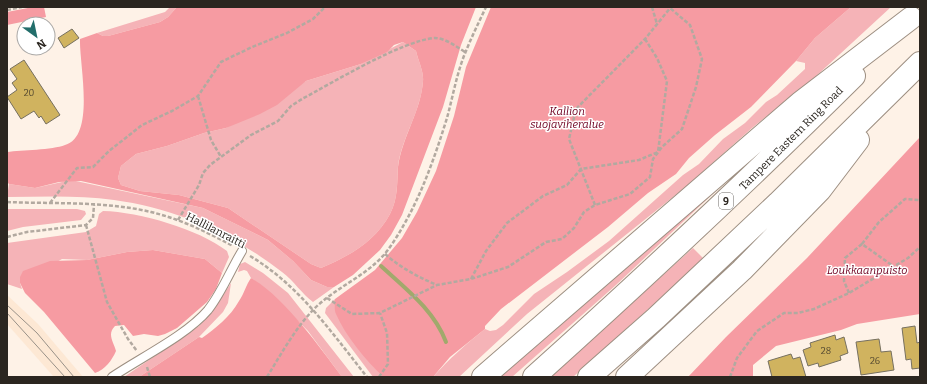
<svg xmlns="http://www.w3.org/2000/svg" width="927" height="384" viewBox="0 0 927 384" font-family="Bitter,serif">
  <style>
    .built { fill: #fde8d4 }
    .green { fill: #f5b3b7 }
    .forest { fill: #f69ba2; fill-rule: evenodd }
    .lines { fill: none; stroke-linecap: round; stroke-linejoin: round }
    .stream { stroke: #a1a96c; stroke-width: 4 }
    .building { fill: #d0b35f; stroke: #767060 }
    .lane-casing { stroke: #9d8f82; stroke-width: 10 }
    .highway-casing { stroke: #9d8f82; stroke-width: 24 }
    .path { stroke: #b2a9a0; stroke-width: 2.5; stroke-dasharray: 4 2; stroke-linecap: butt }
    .lane { stroke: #fff; stroke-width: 8 }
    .highway { stroke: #fff; stroke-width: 22 }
    .tram { stroke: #999188; stroke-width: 1 }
    .labels { text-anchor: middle; stroke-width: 3; stroke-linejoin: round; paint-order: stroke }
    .number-label { font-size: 9px; fill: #544930 }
    .shield { fill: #fff; stroke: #6b6763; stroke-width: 1 }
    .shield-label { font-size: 10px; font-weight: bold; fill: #2b2620 }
    .park-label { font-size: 11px; font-style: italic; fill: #700021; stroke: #fff }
    .street-label { font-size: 11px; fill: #2b2620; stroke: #fff }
  </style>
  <rect width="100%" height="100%" fill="#fef2e7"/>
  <path class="built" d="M7,295L38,324L83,377H54L7,324Z"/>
  <path class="green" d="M170,7H177L168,17L160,22L108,36H103L97,33L165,12Z
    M851,7H891L814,78L752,128L688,185L527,314L459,377H433C449,359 466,344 485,329L490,331L496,330L503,325L534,294L567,272L609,241L683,175L699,164L723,139L745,123L766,102L777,95L805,69V63L796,61L815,38Z
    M403,42L416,51C418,60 424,72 423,81C421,111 402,137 398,166C397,183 398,199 390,214C375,242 349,256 321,268L311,264L228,208L179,195L140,191L121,185L118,178L121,166L136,154L167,146L204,133L226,128L306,81L361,64Z
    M773,137L616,285L512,377H494Z
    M71,180L203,208L268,240L293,261L311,280L327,287H334L313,302C302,294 294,281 282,272C233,234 175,208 114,200C79,195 42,197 7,197L9,184L35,188Z
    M7,209H77L85,211L86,214L81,220L23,227L7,231Z
    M103,211C140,212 198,229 227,251L229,257L222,273L205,259L153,250L127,252L87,260L62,259L20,283L22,289L7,284V243L86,232L96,226L99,214Z
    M693,248L704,259L573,377H550Z
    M245,262L263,273L288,293L354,377H342L308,331L267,290L251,278L247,271L244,270L238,272L240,264Z
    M231,283L228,303L223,312L199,337L139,377H124L199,326L215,308Z
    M335,299V308L374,367L383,377H373L325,313L326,308Z"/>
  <path class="forest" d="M33,7H44L46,17L7,25V12Z
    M177,7H476L461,45L443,107L402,215L391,235L380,250L353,275L334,287H327L311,280L293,261L268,240L203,208L81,181L59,182L35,188L9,184L7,182V152C22,150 52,150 65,145C96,136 79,64 80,39L97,33L103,36H108L160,22L168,17ZM403,42L416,51C418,60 424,72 423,81C421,111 402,137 398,167C397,183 398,199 390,214C375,242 349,256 321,268L311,264L228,208L179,195L140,191L121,185L118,178L121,166L136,154L167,146L204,133L226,128L260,114L277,105L306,81L361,64L387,52L394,45Z
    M491,7H851L815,38L796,61L751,107L715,135L689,158L676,174L648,193L608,227L501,309L485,326V329L450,357L433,377H383C366,360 346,337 336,314C334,310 335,304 335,299L375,270L402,238L417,212L436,171L454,116L466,67Z
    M920,137V314L857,324L841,330L776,346L753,365V377H688L726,337L807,258Z
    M153,250L205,259L222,273L216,289L207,302L177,328L165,334L158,336L144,334L133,336L124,325L115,326C107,334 113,341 116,351C112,360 105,370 95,373L44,312L25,293L20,283V277L23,271L50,261L87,260L127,252Z
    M251,278C284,297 319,346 342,377H139L199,337L202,338C216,328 230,317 239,301C244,294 246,285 251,278Z"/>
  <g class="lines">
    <path class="stream" d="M381,266C406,289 434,310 446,342"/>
  </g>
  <path class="building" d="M72,29L79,38L64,48L58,38Z
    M24,60L60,115L46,124L41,116L39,118L34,111L21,119L7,97L17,90L12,83L17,79L10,69Z
    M915,326L917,343L920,342V368L912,369L911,359L906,360L902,328Z
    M835,335L836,340L844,337L848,353L840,356L841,360L819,367L818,363L808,366L803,350L811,347L810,343Z
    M879,339L881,352L891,351L894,370L861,375L856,342Z
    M791,354L793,359L800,357L806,377H772L768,361Z"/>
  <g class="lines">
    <defs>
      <path id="lane" d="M112,377C140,358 187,335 208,310C222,292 230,271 242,251"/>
      <path id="highway" d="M483,377L800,103L911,18
        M534,377C643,279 750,179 854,76
        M589,377L656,318L778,203L920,63
        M627,377L742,270L820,190L858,140"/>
    </defs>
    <use href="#lane" class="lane-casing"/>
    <use href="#highway" class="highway-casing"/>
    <path class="path" d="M652,7L657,24
      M7,10L22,7
      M198,96L211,140L221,157
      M7,202C54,204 105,201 151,212C180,219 207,232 233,246
      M50,203L77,168L93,167L109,151L142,125L172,111L198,96L221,62L252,47L287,33L313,19L325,7
      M595,205L569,139L576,109L645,39L671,7
      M178,220L199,185L203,173L210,165L251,135L278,121L291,106L302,99C332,83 403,40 435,38C445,38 457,47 465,52
      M86,225L107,302L128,339L137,351
      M7,237L27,232L86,225L93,218L94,205
      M862,244L879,222L905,199L920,200
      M385,254C401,268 418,277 437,285
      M250,256C299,285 332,333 367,377
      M471,279L486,251L507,223L543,196L567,185L581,169L639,160L658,152L667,81L657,58L645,39
      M849,293L844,281L845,258L862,244L893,266
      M327,298L352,314L380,313L437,285L471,279L508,267L546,242L562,239L574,228L584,212L595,205L630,194L650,177L653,159L662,147L682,129L696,87L702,59L690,25L670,8
      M147,367L150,377
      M267,377C281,354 295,329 313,310C336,286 371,275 390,247C417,208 433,163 447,118C453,96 457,72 466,51C472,36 479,22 486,7
      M379,377L388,364L387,333L380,313
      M730,377L737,358L757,331L784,313H798L814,309L849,293L908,258L920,247"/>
    <use href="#lane" class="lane"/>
    <use href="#highway" class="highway"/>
    <path class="tram" d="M7,305L37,333L74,377
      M7,313L65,377"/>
  </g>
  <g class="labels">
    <g class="number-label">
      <text x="29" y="96">20</text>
      <text x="826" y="354">28</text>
      <text x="875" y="364">26</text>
    </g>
    <rect class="shield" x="719" y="193" width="14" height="16" rx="3"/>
    <g class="shield-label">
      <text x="726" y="205">9</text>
    </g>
    <g class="park-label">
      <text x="567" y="115">Kallion<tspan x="567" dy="13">suojaviheralue</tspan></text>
      <text x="867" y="274">Loukkaanpuisto</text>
    </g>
    <g class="street-label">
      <text transform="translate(791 138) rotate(-45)" y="4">Tampere Eastern Ring Road</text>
      <text transform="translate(216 230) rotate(27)" y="4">Hallilanraitti</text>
    </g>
  </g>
  <rect width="927" height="384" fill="none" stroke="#2b2620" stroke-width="16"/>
  <g transform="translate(36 36) rotate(147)"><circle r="19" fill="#ffffff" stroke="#aaa8a6"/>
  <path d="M0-3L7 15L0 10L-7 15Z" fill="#236e6b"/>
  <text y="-6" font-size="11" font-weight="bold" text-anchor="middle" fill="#2b2620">N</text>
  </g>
</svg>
